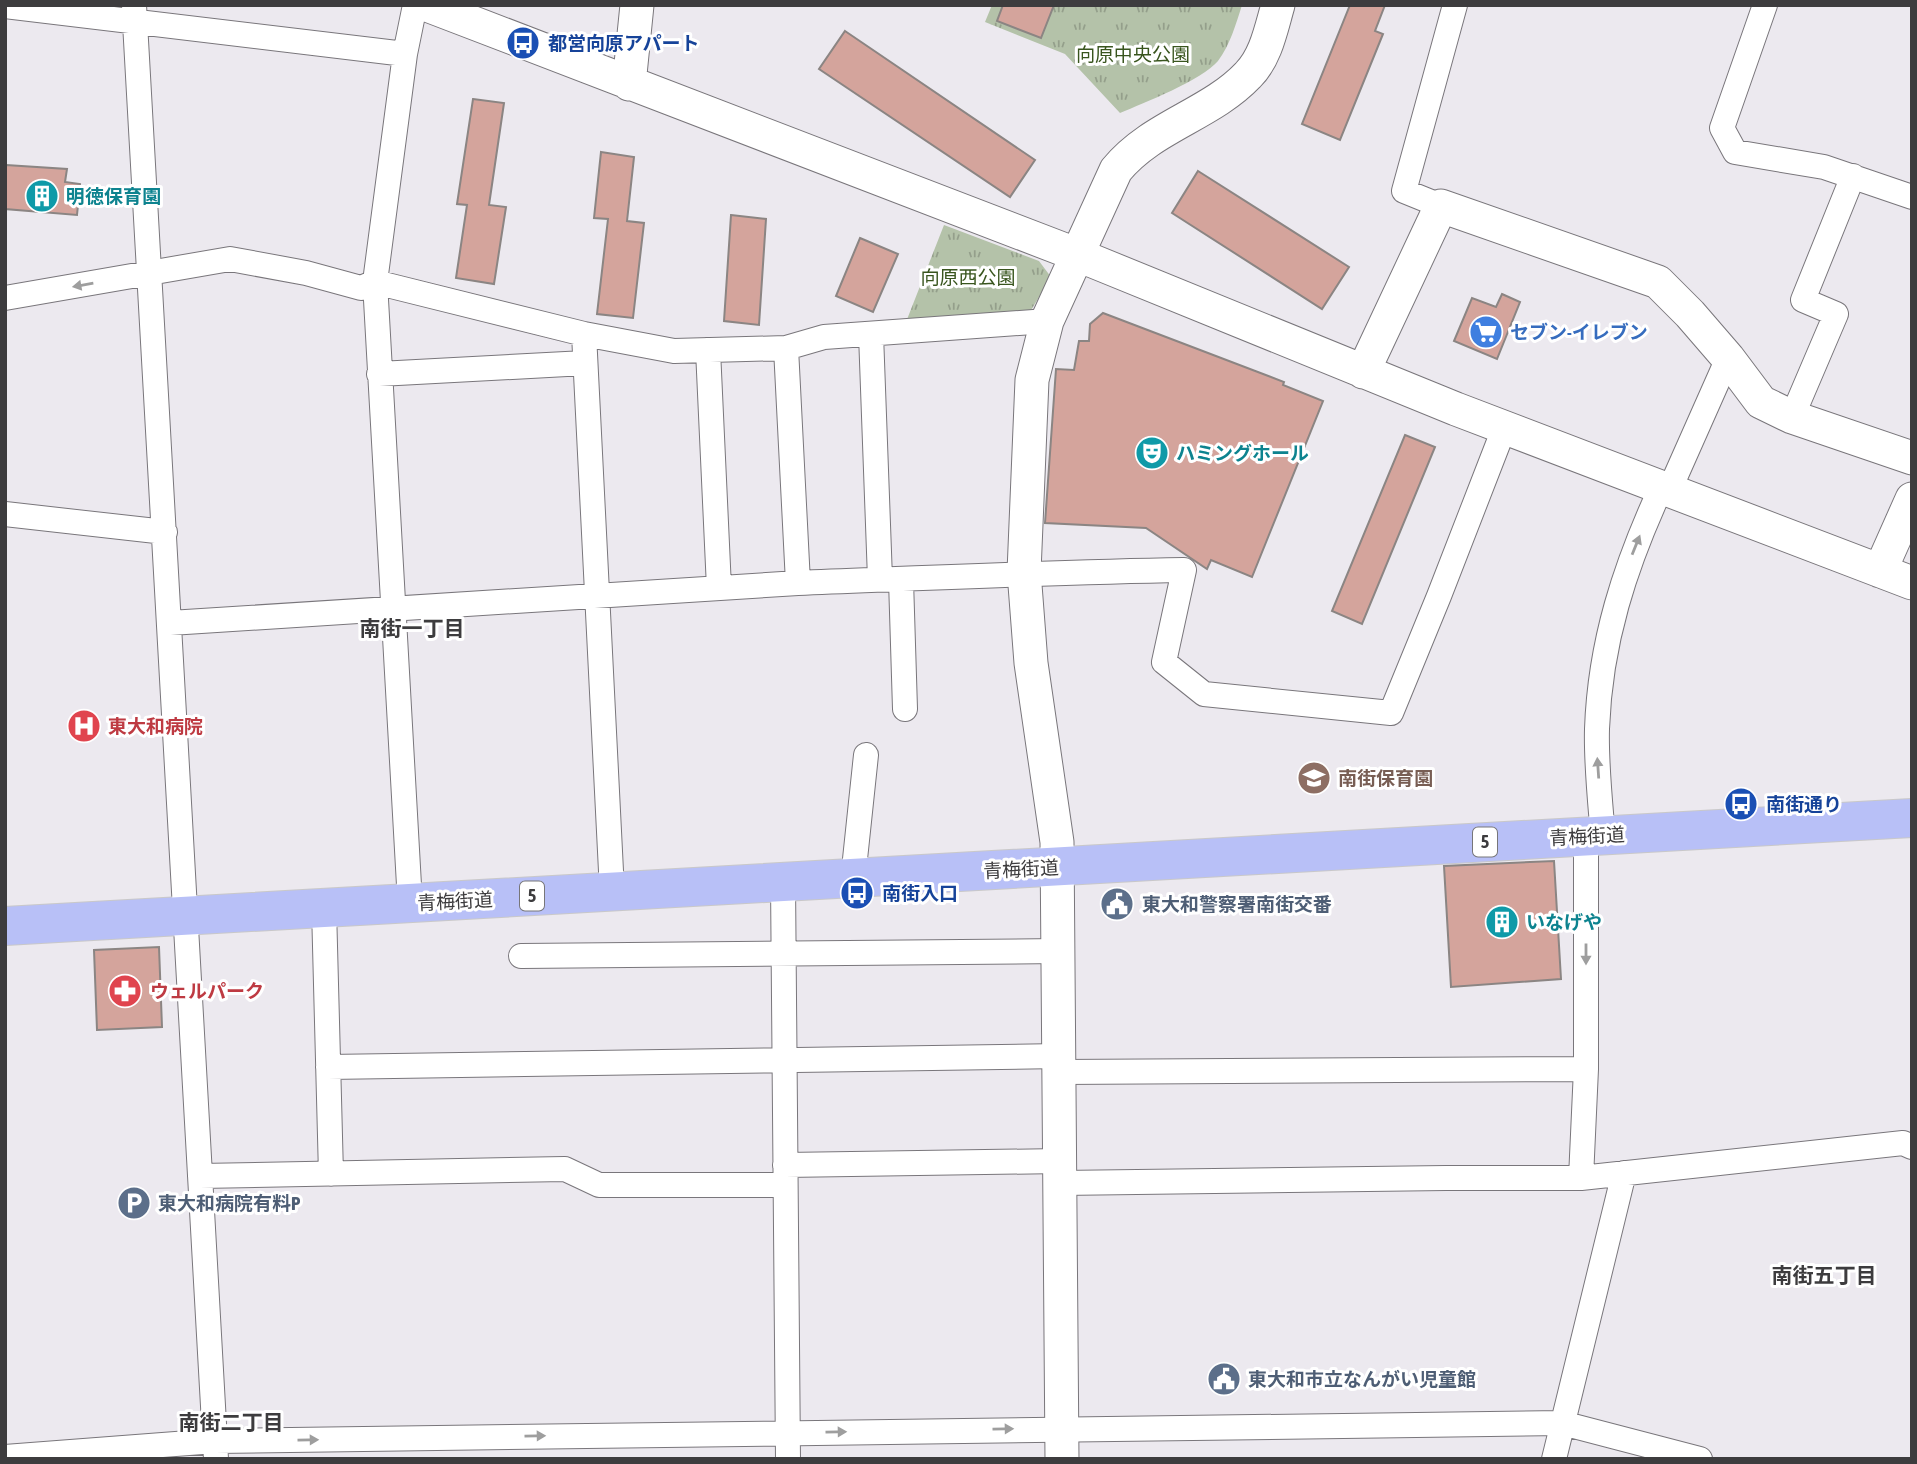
<svg xmlns="http://www.w3.org/2000/svg" width="1917" height="1464" viewBox="0 0 1917 1464" font-family="'Asap Condensed','Noto Sans JP',sans-serif">
  <style>
    .park { fill: url(#park-tufts) }
    .building { fill: #d4a49c; stroke: #8b8583; stroke-width: 2 }
    .lines { fill: none; stroke-linecap: round; stroke-linejoin: round }
    .street-casing { stroke: #79767b; stroke-width: 26 }
    .secondary-casing { stroke: #79767b; stroke-width: 35 }
    .primary-casing { stroke: #c9c8c9; stroke-width: 40 }
    .street { stroke: #fff; stroke-width: 24 }
    .secondary { stroke: #fff; stroke-width: 33 }
    .primary { stroke: #b8c0f7; stroke-width: 38 }
    .oneway { fill: #9e9e9e }
    .labels { text-anchor: middle; stroke-width: 6; stroke-linejoin: round; paint-order: stroke }
    .shield { fill: #fff; stroke: #777678; stroke-width: 2 }
    .shield-label { font-size: 18px; font-weight: bold; fill: #3d3c3e }
    .transit-label { font-size: 19px; font-weight: bold; fill: #164399; stroke: #fff; text-anchor: start }
    .park-label { font-size: 19px; fill: #39551e; stroke: #fff }
    .culture-label { font-size: 19px; font-weight: bold; fill: #0d838f; stroke: #fff; text-anchor: start }
    .shop-label { font-size: 19px; font-weight: bold; fill: #366cbe; stroke: #fff; text-anchor: start }
    .health-label { font-size: 19px; font-weight: bold; fill: #be3a42; stroke: #fff; text-anchor: start }
    .education-label { font-size: 19px; font-weight: bold; fill: #785e54; stroke: #fff; text-anchor: start }
    .street-label { font-size: 19px; fill: #3d3c3e; stroke: #fff }
    .service-label { font-size: 19px; font-weight: bold; fill: #4e5e75; stroke: #fff; text-anchor: start }
    .neighbourhood-label { font-size: 21px; font-weight: bold; fill: #3d3c3e; stroke: #fff }
  </style>
  <defs>
    <pattern id="park-tufts" width="24" height="20" patternUnits="userSpaceOnUse" patternTransform="scale(1.75)"><rect width="24" height="20" fill="#b4c2a9"/><path d="M3 7l-1-3M5 7V3M7 7l1-3M15 17l-1-3M17 17v-4M19 17l1-3" fill="none" stroke="#949f8b"/></pattern>
  </defs>
  <rect width="100%" height="100%" fill="#ece9ef"/>
  <path class="park" d="M992,5H1242C1236,24 1230,45 1218,61C1202,80 1144,103 1120,113L1065,54L985,22Z
    M944,225L1039,261L1051,277L1030,312L906,322Z"/>
  <path class="building" d="M1003,5H1054L1041,38L997,21Z
    M1350,5H1385L1375,31L1383,34L1340,140L1302,124Z
    M845,31L1035,160L1010,197L819,69Z
    M473,99L504,103L489,205L506,207L494,284L456,278L467,205L457,204Z
    M601,152L634,157L627,221L644,223L633,318L597,314L608,219L594,218Z
    M6,165L67,169L65,182L80,184L77,215L5,209Z
    M1198,171L1349,267L1322,309L1172,213Z
    M731,215L766,219L759,325L724,321Z
    M860,238L898,254L873,312L836,296Z
    M1502,294L1520,302L1497,359L1454,341L1472,298L1496,307Z
    M1103,313L1284,382L1283,385L1323,401L1252,577L1211,560L1207,569L1146,528L1045,523L1056,369L1074,370L1079,341H1089L1090,324Z
    M1405,435L1435,447L1362,624L1332,611Z
    M1554,861L1561,979L1451,987L1444,866Z
    M159,947L162,1027L97,1030L94,950Z"/>
  <g class="lines">
    <defs>
      <path id="street" d="M134,5L216,1459
        M1765,5L1722,128L1735,152L1824,167L1912,197
        M5,6L405,54
        M1441,206L1404,191L1455,5
        M5,298L230,259L306,273L361,288L375,282L584,334L674,351L786,348L824,337L1047,321
        M584,334L612,891
        M871,334L880,579
        M786,348L798,583
        M708,350L719,588
        M379,374L585,363
        M1792,417L1836,314L1803,300L1853,176
        M1669,491L1728,358
        M5,514L165,532
        M901,580L905,709
        M170,623L798,583C927,578 1055,572 1184,570L1164,662L1204,694L1391,713L1439,596L1505,426
        M1603,836C1600,800 1596,764 1597,729C1600,642 1625,566 1661,488
        M853,878L866,755
        M783,882L788,1459
        M410,903L375,282L405,54L415,5
        M324,908L331,1174
        M521,956L1059,951
        M328,1067L1060,1056
        M1060,1072L1586,1069
        M785,1165L1060,1161
        M200,1176L565,1169L599,1185H785
        M1581,1178L1586,1069V837
        M1060,1183L1446,1178H1581L1903,1143L1912,1147
        M5,1457L215,1441L1562,1423L1700,1459
        M1554,1459L1624,1173"/>
      <path id="secondary" d="M427,5L1078,255L1456,409L1912,583
        M629,84L637,5
        M1363,372L1441,206L1658,282L1690,314L1728,358L1761,402L1792,417L1912,458
        M1880,571L1912,499
        M1062,1459L1057,842L1031,663L1024,572L1032,380L1047,321L1116,170C1152,126 1210,115 1248,75C1266,57 1271,29 1278,5"/>
      <path id="primary" d="M5,926L1912,818"/>
    </defs>
    <use href="#street" class="street-casing"/>
    <use href="#secondary" class="secondary-casing"/>
    <use href="#primary" class="primary-casing"/>
    <use href="#street" class="street"/>
    <use href="#secondary" class="secondary"/>
    <use href="#primary" class="primary"/>
  </g>
  <defs><path id="oneway-solid" d="M-6-.8H1V-3.2L6.5 0L1 3.2V.8H-6Z" transform="scale(1.75)"/></defs>
  <g class="oneway">
    <use href="#oneway-solid" transform="translate(83 285) rotate(170)"/>
    <use href="#oneway-solid" transform="translate(1636 545) rotate(-68)"/>
    <use href="#oneway-solid" transform="translate(1598 768) rotate(-94)"/>
    <use href="#oneway-solid" transform="translate(1586 954) rotate(90)"/>
    <use href="#oneway-solid" transform="translate(1003 1429) rotate(-1)"/>
    <use href="#oneway-solid" transform="translate(836 1432) rotate(-1)"/>
    <use href="#oneway-solid" transform="translate(535 1436) rotate(-1)"/>
    <use href="#oneway-solid" transform="translate(308 1440) rotate(-1)"/>
  </g>
  <defs>
    <symbol id="bus-disc" viewBox="-11 -11 22 22"><circle r="9.5" fill="#1a4fb4" stroke="#fff"/><path d="M-5-6H5V4H4V6H2V4H-2V6H-4V4H-5ZM-3.5-4V0h7V-4ZM-3.5 1.2v1.5H-2V1.2ZM2 1.2v1.5H3.5V1.2Z" fill="#fff"/></symbol>
    <symbol id="building-disc" viewBox="-11 -11 22 22"><circle r="9.5" fill="#0f9aa8" stroke="#fff"/><path d="M-4-6H4V6H1V3H-1V6H-4ZM-2.5-4.3h1.7v1.8h-1.7ZM.8-4.3h1.7v1.8H.8ZM-2.5-1h1.7V.8h-1.7ZM.8-1h1.7V.8H.8Z" fill="#fff"/></symbol>
    <symbol id="supermarket-disc" viewBox="-11 -11 22 22"><circle r="9.5" fill="#3f7fe0" stroke="#fff"/><path d="M-6-5.5h2.5l.6 2H6L4.5 2H-2.5L-4.4-4H-6ZM-1.5 3.2a1.3 1.3 0 1 0 .1 0ZM3 3.2a1.3 1.3 0 1 0 .1 0Z" fill="#fff"/></symbol>
    <symbol id="theatre-disc" viewBox="-11 -11 22 22"><circle r="9.5" fill="#0f9aa8" stroke="#fff"/><path d="M-5-5.5Q0-4 5-5.5V0Q5 5 0 6Q-5 5-5 0ZM-3.3-2.5H-1v1.5H-3.3ZM1-2.5H3.3v1.5H1ZM-2.8 1Q0 5.5 2.8 1Z" fill="#fff"/></symbol>
    <symbol id="hospital-disc" viewBox="-11 -11 22 22"><circle r="9.5" fill="#e0444e" stroke="#fff"/><path d="M-5-5h3v3.5h4V-5h3V5h-3V1.5h-4V5h-3Z" fill="#fff"/></symbol>
    <symbol id="school-disc" viewBox="-11 -11 22 22"><circle r="9.5" fill="#8d6e63" stroke="#fff"/><path d="M0-5L7-2L0 1L-7-2ZM-4 1L0 2.5L4 1V4Q0 6-4 4Z" fill="#fff"/></symbol>
    <symbol id="civic-disc" viewBox="-11 -11 22 22"><circle r="9.5" fill="#5c6f8a" stroke="#fff"/><path d="M-.6-6.5H3V-4.5H.6V-3L4-1V1h2V6H-6V1h2V-1L-.6-3ZM-1.2 2.5V6h2.4V2.5Z" fill="#fff"/></symbol>
    <symbol id="pharmacy-disc" viewBox="-11 -11 22 22"><circle r="9.5" fill="#e0444e" stroke="#fff"/><path d="M-2-6h4v4h4v4h-4v4h-4v-4h-4v-4h4Z" fill="#fff"/></symbol>
    <symbol id="parking-disc" viewBox="-11 -11 22 22"><circle r="9.5" fill="#5c6f8a" stroke="#fff"/><path d="M-3.5-5.5H1a3.5 3.5 0 0 1 0 7H-1V5.5H-3.5ZM-1-3.4V-.6H.8a1.4 1.4 0 0 0 0-2.8Z" fill="#fff"/></symbol>
  </defs>
  <g fill-rule="evenodd">
    <use href="#bus-disc" x="504" y="24" width="38" height="38"/>
    <use href="#building-disc" x="23" y="177" width="38" height="38"/>
    <use href="#supermarket-disc" x="1467" y="313" width="38" height="38"/>
    <use href="#theatre-disc" x="1133" y="434" width="38" height="38"/>
    <use href="#hospital-disc" x="65" y="707" width="38" height="38"/>
    <use href="#school-disc" x="1295" y="759" width="38" height="38"/>
    <use href="#bus-disc" x="1722" y="785" width="38" height="38"/>
    <use href="#bus-disc" x="838" y="874" width="38" height="38"/>
    <use href="#civic-disc" x="1098" y="885" width="38" height="38"/>
    <use href="#building-disc" x="1483" y="903" width="38" height="38"/>
    <use href="#pharmacy-disc" x="106" y="972" width="38" height="38"/>
    <use href="#parking-disc" x="115" y="1184" width="38" height="38"/>
    <use href="#civic-disc" x="1205" y="1360" width="38" height="38"/>
  </g>
  <g class="labels">
    <g class="shield">
      <rect x="1473" y="827.5" width="24" height="29" rx="5"/>
      <rect x="520" y="881.5" width="24" height="29" rx="5"/>
    </g>
    <g class="shield-label">
      <text x="1485" y="848">5</text>
      <text x="532" y="902">5</text>
    </g>
    <g class="transit-label">
      <text x="548" y="50">都営向原アパート</text>
      <text x="1766" y="811">南街通り</text>
      <text x="882" y="900">南街入口</text>
    </g>
    <g class="park-label">
      <text x="1133" y="61">向原中央公園</text>
      <text x="968" y="284">向原西公園</text>
    </g>
    <g class="culture-label">
      <text x="66" y="203">明徳保育園</text>
      <text x="1176" y="460">ハミングホール</text>
      <text x="1526" y="929">いなげや</text>
    </g>
    <g class="shop-label">
      <text x="1510" y="339">セブン-イレブン</text>
    </g>
    <g class="health-label">
      <text x="108" y="733">東大和病院</text>
      <text x="150" y="998">ウェルパーク</text>
    </g>
    <g class="education-label">
      <text x="1338" y="785">南街保育園</text>
    </g>
    <g class="street-label">
      <text transform="translate(1587 836) rotate(-3)" y="7">青梅街道</text>
      <text transform="translate(1021 869) rotate(-3)" y="7">青梅街道</text>
      <text transform="translate(455 901) rotate(-3)" y="7">青梅街道</text>
    </g>
    <g class="service-label">
      <text x="1142" y="911">東大和警察署南街交番</text>
      <text x="158" y="1210">東大和病院有料P</text>
      <text x="1248" y="1386">東大和市立なんがい児童館</text>
    </g>
    <g class="neighbourhood-label">
      <text x="412" y="636">南街一丁目</text>
      <text x="1824" y="1283">南街五丁目</text>
      <text x="231" y="1430">南街二丁目</text>
    </g>
  </g>
  <rect width="1917" height="1464" fill="none" stroke="#3d3c3e" stroke-width="14"/>
</svg>
